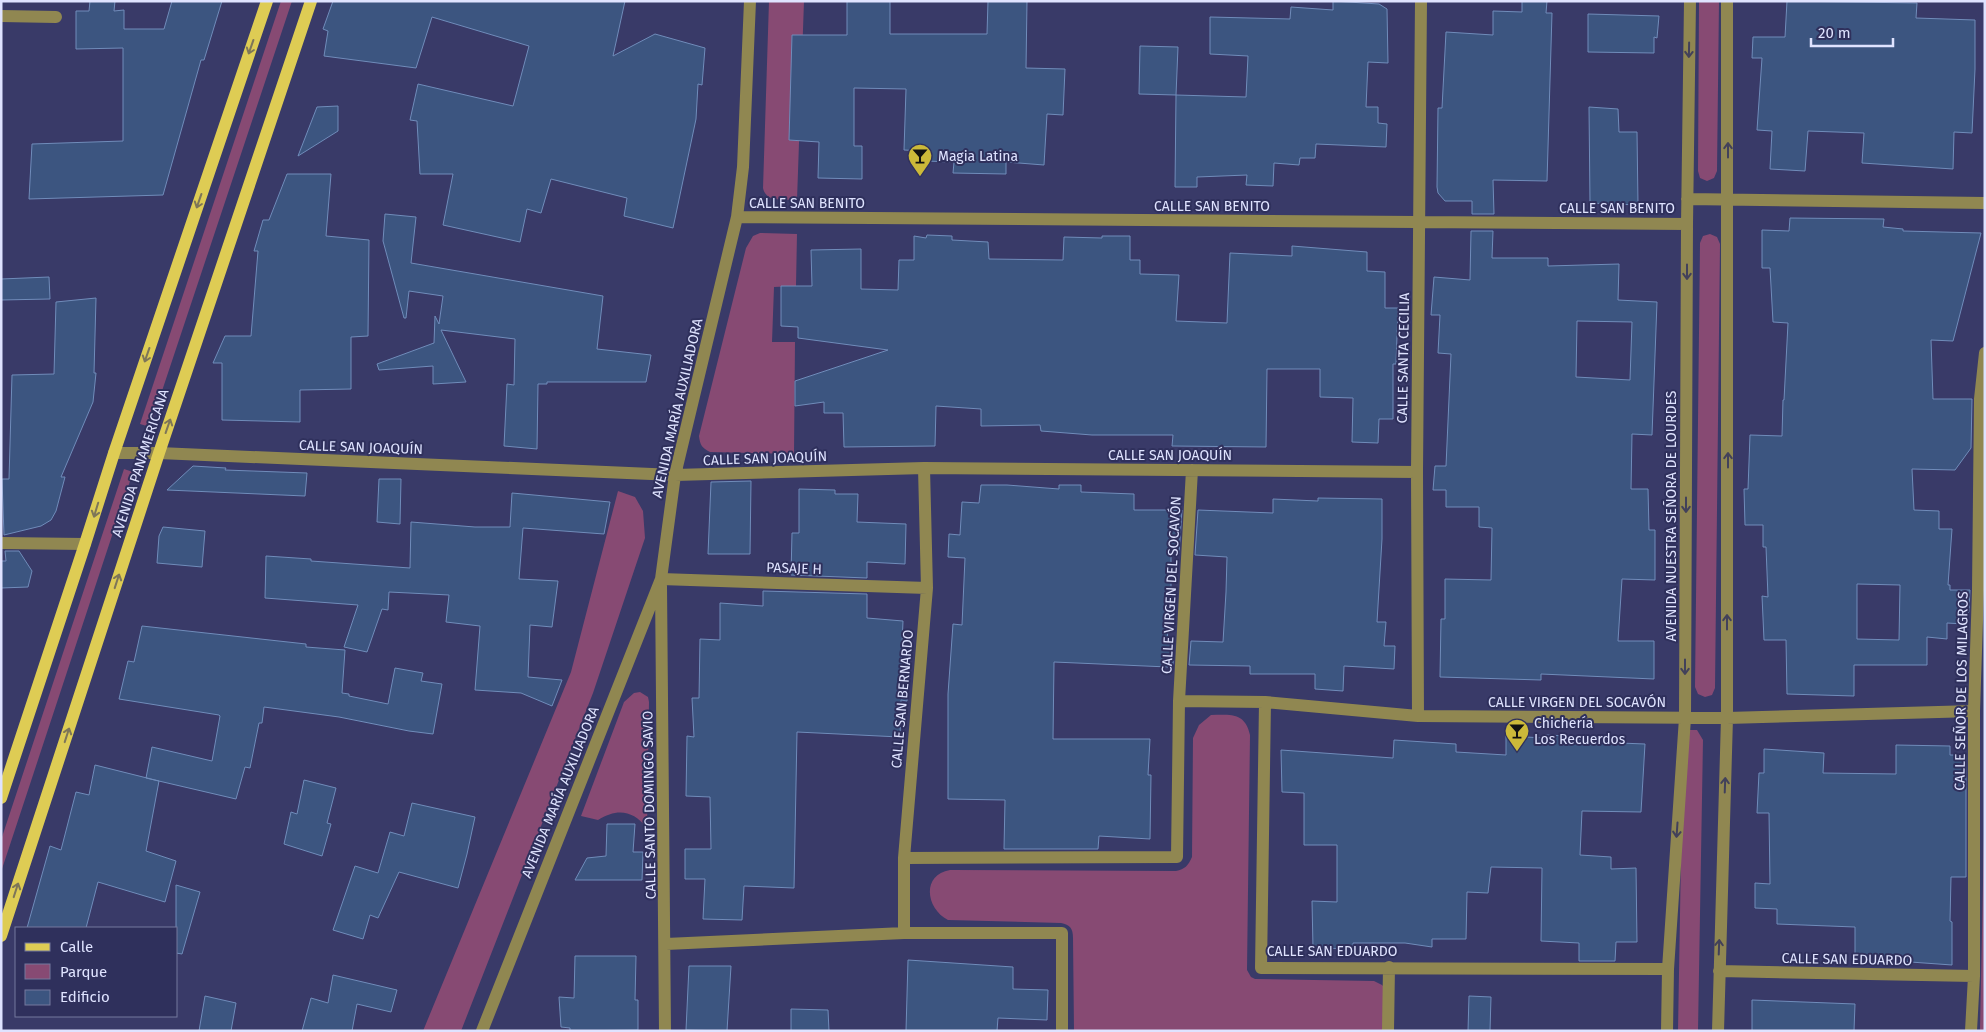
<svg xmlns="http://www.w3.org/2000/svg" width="1986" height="1032" viewBox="0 0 1986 1032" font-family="'Fira Sans',sans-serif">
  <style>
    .green { fill: #874a73 }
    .building { fill: #3c5580; stroke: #708cba; fill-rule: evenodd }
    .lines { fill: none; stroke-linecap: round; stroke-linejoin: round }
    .minor { stroke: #908751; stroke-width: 12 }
    .major { stroke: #decc54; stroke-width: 12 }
    .oneway { stroke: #7e7658 }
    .oneway2 { stroke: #42415a }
    .labels { text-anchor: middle; stroke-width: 4; stroke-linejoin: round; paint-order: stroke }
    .poi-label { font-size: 14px; fill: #dfe3ff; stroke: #2f305c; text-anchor: start }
    .street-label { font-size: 14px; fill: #dfe3ff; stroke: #2f305c }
  </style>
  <rect width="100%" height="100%" fill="#393a68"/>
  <path class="green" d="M281,1H292L150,427L140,424Z
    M769,1H804L797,200C785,199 766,203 763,188Z
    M1699,1H1719L1717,171L1714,178L1707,181L1700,178L1698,171Z
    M760,233L797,234L796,286L774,287L772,342H795L794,454L710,452C702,448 700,445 699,436L746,248L753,236Z
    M1710,234L1717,237L1720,244L1715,688L1712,695L1705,697L1698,694L1695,687L1700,243L1703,236Z
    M124,469L133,472L1,872V840Z
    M618,491L635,497L643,511L645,538L593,693L461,1031H423L571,672Z
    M640,692L648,697L649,702L647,828C633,810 617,808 598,820L581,816L624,702L634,693Z
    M1211,715C1230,715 1245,712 1250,735L1247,970L1251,977L1255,979L1374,981L1382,985L1386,989L1388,1031H1074L1073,938C1073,928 1070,925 1061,923L948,920C926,909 921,875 950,870L1176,871C1185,869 1188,866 1192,857L1193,738L1199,725Z
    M1689,730H1697L1703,740L1698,1031H1678L1683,739Z
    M1985,804V1031H1980L1984,834Z"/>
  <path class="building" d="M90,1H115L114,11L124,10V29H164L172,1H222L204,60H201L163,195L29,199L32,144L123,141V48L76,49V11H89Z
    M333,1H625L613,56L655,34L705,48L702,85L698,84L696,119L673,228L624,216L627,198L551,179L541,213L527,209L520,242L443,225L453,174H420L417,121L410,120L418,84L513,106L529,46L432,17L416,68L324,56L328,31L323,29Z
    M847,1H890V34H987L988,1H1027L1026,68L1065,69L1063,115L1047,114L1044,165L1006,162V174L953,173L954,162L925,161L926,151L904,150L906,89L854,88V146H862V179L818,178L819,142L789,140L792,35H847Z
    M1333,1L1379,4L1387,9L1388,63L1368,62L1366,107H1378V123L1387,124L1386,147L1316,144L1315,158H1300L1299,165L1274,163L1273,186L1246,185L1247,175L1197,177V187H1175L1176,95L1246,97L1248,56L1210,54V17L1290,19L1291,7L1333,10Z
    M1522,1H1547L1546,13H1552L1547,181L1493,180L1494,214H1472V201H1445L1438,193L1437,187L1438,108H1442L1446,32L1493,35V11L1522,12Z
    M1787,1L1917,3L1916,18L1975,20V69L1972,133L1954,132L1953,169L1862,163L1864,133L1808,131L1805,171L1770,169L1772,131L1757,130L1762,58H1752L1753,37H1785Z
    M1588,14L1659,16L1657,38L1654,37V53L1588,52Z
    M1140,46L1178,47L1176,95L1139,94Z
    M338,106V131L298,156L317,107Z
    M1589,107L1618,109L1619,132H1637L1638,205L1590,203Z
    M287,174H331L326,236L369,240L368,336L351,337V389L300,390V422L222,420V363H213L225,336H251L258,251H254L263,220H269Z
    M385,214L416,217L411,263L603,296L597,349L651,355L646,382H547V384H538L537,449L504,446L507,384L514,385L515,339L441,330L466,382L433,384V366L379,370L377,364L434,343L435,316L439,324L443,296L409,291L406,318H404L383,241Z
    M1790,218L1884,219L1883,227L1903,229V231L1981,233L1953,341L1931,340L1933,399H1972L1971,448L1955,470L1912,469L1914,510L1939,511V529H1952L1948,585H1950V590H1970L1969,611L1964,624L1947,623V639L1927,637V665H1854V696L1787,694L1786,640H1764L1762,596L1768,597L1766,547H1763V525H1745L1744,489H1748L1750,435L1782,436L1783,400H1784L1788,323L1773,322L1770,268H1762V230L1789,231ZM1857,584L1900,585L1899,640L1857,639Z
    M1471,231H1493L1492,258H1548V266L1619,264L1618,300L1657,302L1652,435L1632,434L1631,489H1648L1649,530H1655V580L1622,579L1618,641H1654V679L1541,674V680L1440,677L1441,619H1445V579L1491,580L1492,528L1479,527V507H1446V490H1433L1435,466H1446L1451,354L1438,353L1440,315H1431L1434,277L1470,280ZM1577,321L1632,322L1630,380L1576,377Z
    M927,235L952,236V240L988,242L989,259L1063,260L1064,237L1102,238V236H1130V260H1140V274L1179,275L1176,321L1227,323L1230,253L1292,256V246L1367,252V271L1385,272V308H1398L1396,364H1393V419H1379L1378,443L1352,442L1353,398L1320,397V369H1267L1266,447L1172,446L1173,435H1092L1041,431L1040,425L981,426V409L936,406L935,446L844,447L843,413H824V402L795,406V381L888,350L798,338V327L781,326V286H812L811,250L861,249V289L898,290L899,260H914V236L926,238Z
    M49,277L50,299L1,300V279Z
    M96,298L94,373H96L93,402L61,477H65L56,511L51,520L41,526L4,535L2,479H9L12,375L54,374L56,302Z
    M193,466L226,468L225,470L307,473L305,496L167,490Z
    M379,479H401L400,524L377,522Z
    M751,481L750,554H708L711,482Z
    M981,485H1007L1059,489V485H1081V492L1134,494V510H1182L1179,554H1171V592L1167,641H1174L1173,665H1168V667L1054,662L1053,739H1150L1148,775H1151L1150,839L1099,836L1098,849H1004L1005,800L948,799V694L953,624L962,625L965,558L948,557L949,534L960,535L962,502L979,503Z
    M799,489L835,490V494H858L857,522L906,524L905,564L867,562V578L791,575L792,533H799Z
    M512,493L610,502L604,534L523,528L519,579L558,581L552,627L530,625L528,677L562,680L552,706L521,693L475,690L480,626L446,622L449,595L389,592L388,610L382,609L367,652L344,647L358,605L265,598L266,556L311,559V561L410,568L411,522L475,527H510Z
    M1318,498L1382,499V539L1377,622H1386L1384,646H1395L1394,669L1344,666L1343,691L1315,689V674H1250V666L1189,665L1191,641L1223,642L1226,592L1227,557L1195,555L1198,510L1273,513V499L1318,501Z
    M163,527L205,531L202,567L157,563L159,536Z
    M5,551H19L32,571L28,587L1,588V561H6Z
    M763,591L867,594V618L903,621L901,670H908L907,701L901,700L900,737L797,732L794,888L744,886L742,920L703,919L705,879H685V849H711L710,797L686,796L687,736L694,737L692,698H699L700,639L720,640V603L763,606Z
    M142,626L306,644V647L345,650L342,693L349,694V696L388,704L395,668L423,673L421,681L442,684L433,734L409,731L339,717L264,707L262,723H259L250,768L245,767L236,799L146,778L152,747L212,761L220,716L219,715L119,699L128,661L134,662Z
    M1545,735L1569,736V739L1620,741V743L1645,744L1641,812L1582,811L1580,855L1611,857V869L1636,868L1637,942H1616L1615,961H1579V943L1541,941L1542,868L1491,867L1488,893L1467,892L1466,939H1432V947L1405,943H1353V949L1313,948L1312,901L1337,902V845H1304V793L1282,792L1281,750L1393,758L1394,740L1456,744V752L1506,755V736L1545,738Z
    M1896,745L1950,746V755H1966V877H1951L1950,921L1952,922V965L1855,958V927L1777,924V909L1755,908V883L1770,884L1769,813H1757L1759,773H1764V749L1824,753L1823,773L1896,774Z
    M95,765L159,781L146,851L176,861L165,902L98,882L86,928H27L50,846L61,850L76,792L89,795Z
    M304,780L336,788L327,823L331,824L322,856L284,844L291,812L297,814Z
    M412,803L475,817L467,854L458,888L399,872L378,918L370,915L363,939L333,930L355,866L378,873L390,832L404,836Z
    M607,824H635L633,852H643L642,880H575L587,858L606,856Z
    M176,885L200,892L182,954L176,953Z
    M575,956H636L635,1000H638V1030L570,1031V1028L561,1027L559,997L574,998Z
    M908,960L1013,967V989L1048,990L1047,1020L998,1018L997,1031H906Z
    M689,966H731L727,1031L686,1030Z
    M333,975L397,990L391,1012L357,1004L352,1031H302L311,998L328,1003Z
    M205,996L236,1003L231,1031H199Z
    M1469,996L1491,997L1490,1031H1468Z
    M1752,1000L1855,1004L1854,1031H1752Z
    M791,1009L828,1010L829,1031H791Z"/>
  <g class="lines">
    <path class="minor" d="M1,16L56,17
      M1687,199L1985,203
      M737,217L1687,224
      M114,453H159L675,475L924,468L1417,472
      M1,543L85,544
      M661,579L927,588
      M661,586L665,1031
      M1179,701L1265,702L1418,716L1727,718L1974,711
      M1265,702L1261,968L1668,969
      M1418,716L1417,472L1421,1
      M904,858L1177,857L1179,701L1192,470
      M904,933V858L927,588L924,468
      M666,944L904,933H1062V1031
      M1719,971L1974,976
      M482,1031L661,579L675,475L737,217L743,167L750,1
      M1388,1031L1389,967
      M1667,1031L1668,969L1685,718L1687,224L1690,1
      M1718,1031L1727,718V1
      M1971,1031L1974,976V711L1978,590L1980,399L1985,353"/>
    <path class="major" d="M1,798L85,544L114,453L267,1
      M1,936L159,453L311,1"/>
  </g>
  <defs><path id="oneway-shaft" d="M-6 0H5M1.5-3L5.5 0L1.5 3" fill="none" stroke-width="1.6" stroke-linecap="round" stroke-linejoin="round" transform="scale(1.25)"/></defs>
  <g class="oneway">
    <use href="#oneway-shaft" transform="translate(251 47) rotate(109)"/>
    <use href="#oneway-shaft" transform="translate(199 201) rotate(109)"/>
    <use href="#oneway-shaft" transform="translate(147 355) rotate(109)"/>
    <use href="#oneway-shaft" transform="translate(168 426) rotate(-71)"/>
    <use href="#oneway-shaft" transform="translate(96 510) rotate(107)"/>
    <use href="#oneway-shaft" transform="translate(117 581) rotate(-72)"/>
    <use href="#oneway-shaft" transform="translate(67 735) rotate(-72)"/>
    <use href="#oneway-shaft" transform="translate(16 890) rotate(-72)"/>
  </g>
  <g class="oneway2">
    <use href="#oneway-shaft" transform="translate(1689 50) rotate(91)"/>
    <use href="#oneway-shaft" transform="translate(1728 150) rotate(-90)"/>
    <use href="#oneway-shaft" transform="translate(1687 272) rotate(90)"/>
    <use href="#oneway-shaft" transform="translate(1728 460) rotate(-90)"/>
    <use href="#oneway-shaft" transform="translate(1686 505) rotate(90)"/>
    <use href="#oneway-shaft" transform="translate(1727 622) rotate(-90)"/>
    <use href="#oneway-shaft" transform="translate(1685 667) rotate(90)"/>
    <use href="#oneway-shaft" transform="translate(1725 785) rotate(-88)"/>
    <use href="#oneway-shaft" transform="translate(1677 830) rotate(94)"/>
    <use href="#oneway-shaft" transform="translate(1719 947) rotate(-88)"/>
  </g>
  <defs>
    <symbol id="bar-pin" viewBox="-11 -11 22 30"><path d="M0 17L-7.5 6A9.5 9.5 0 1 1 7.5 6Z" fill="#ccb939" stroke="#2f305c"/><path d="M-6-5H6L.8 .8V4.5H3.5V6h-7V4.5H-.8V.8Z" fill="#111"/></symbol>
  </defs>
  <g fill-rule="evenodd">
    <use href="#bar-pin" x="906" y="142" width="28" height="38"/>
    <use href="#bar-pin" x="1503" y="717" width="28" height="38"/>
  </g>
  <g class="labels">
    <g class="poi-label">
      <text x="938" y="161">Magia Latina</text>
      <text x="1534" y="728">Chichería<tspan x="1534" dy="16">Los Recuerdos</tspan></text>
    </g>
    <g class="street-label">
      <text x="807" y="208">CALLE SAN BENITO</text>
      <text x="1212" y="211">CALLE SAN BENITO</text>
      <text x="1617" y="213">CALLE SAN BENITO</text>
      <text transform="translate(1403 358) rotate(-89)" y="5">CALLE SANTA CECILIA</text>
      <text transform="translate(677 408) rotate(-77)" y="5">AVENIDA MARÍA AUXILIADORA</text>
      <text transform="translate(361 447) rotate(2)" y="5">CALLE SAN JOAQUÍN</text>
      <text x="1170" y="460">CALLE SAN JOAQUÍN</text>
      <text transform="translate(765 458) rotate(-2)" y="5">CALLE SAN JOAQUÍN</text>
      <text transform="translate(140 463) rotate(-72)" y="5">AVENIDA PANAMERICANA</text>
      <text transform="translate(1671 516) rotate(-90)" y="5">AVENIDA NUESTRA SEÑORA DE LOURDES</text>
      <text transform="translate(794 568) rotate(2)" y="5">PASAJE H</text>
      <text transform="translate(1171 585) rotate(-87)" y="5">CALLE VIRGEN DEL SOCAVÓN</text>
      <text transform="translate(1961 691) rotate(-89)" y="5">CALLE SEÑOR DE LOS MILAGROS</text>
      <text transform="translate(902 699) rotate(-85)" y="5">CALLE SAN BERNARDO</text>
      <text x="1577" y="707">CALLE VIRGEN DEL SOCAVÓN</text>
      <text transform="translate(560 792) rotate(-68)" y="5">AVENIDA MARÍA AUXILIADORA</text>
      <text transform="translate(649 805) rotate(-91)" y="5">CALLE SANTO DOMINGO SAVIO</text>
      <text x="1332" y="956">CALLE SAN EDUARDO</text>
      <text transform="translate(1847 959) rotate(1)" y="5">CALLE SAN EDUARDO</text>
    </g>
  </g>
  <rect width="1986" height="1032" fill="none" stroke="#dfe3ff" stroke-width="5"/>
  <rect x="15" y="927" width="162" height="90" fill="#2f305c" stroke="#75789d"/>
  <rect x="25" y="943" width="25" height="8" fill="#decc54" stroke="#75789d"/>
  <text x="60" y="952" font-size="15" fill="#dfe3ff">Calle</text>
  <rect x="25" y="964" width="25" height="15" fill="#874a73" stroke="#75789d"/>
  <text x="60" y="977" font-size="15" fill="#dfe3ff">Parque</text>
  <rect x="25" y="990" width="25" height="15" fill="#3c5580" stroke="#75789d"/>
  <text x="60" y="1002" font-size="15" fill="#dfe3ff">Edificio</text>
  <path d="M1811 38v8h82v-8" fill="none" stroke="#dfe3ff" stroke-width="2.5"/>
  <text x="1818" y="38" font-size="15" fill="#dfe3ff" stroke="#2f305c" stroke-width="4" paint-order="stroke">20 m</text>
</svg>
